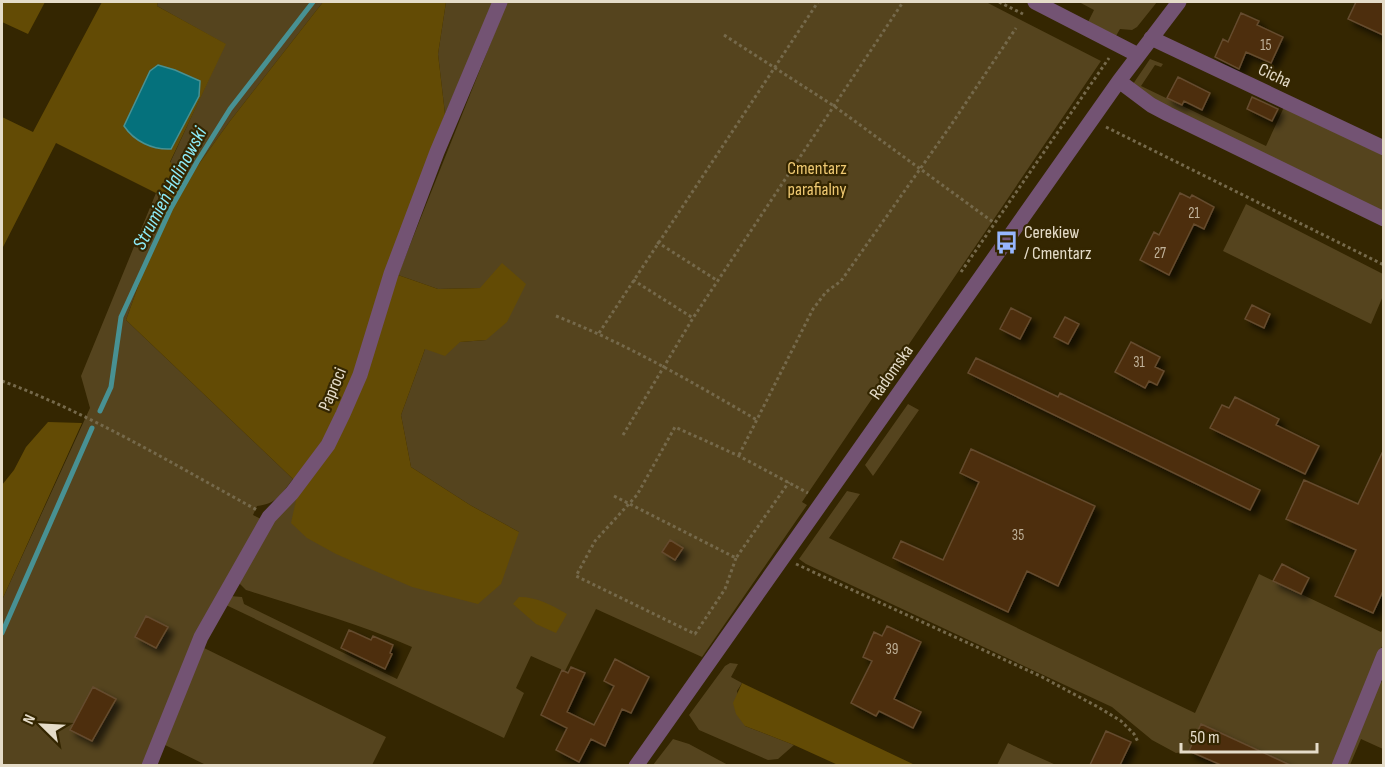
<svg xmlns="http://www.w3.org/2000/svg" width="1385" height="767" viewBox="0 0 1385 767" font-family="'Sofia Sans Condensed',sans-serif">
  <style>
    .green { fill: #55441e }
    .forest { fill: #634b05 }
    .water { fill: #05717c; stroke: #489193; stroke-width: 1.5 }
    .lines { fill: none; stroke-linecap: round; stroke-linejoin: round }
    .stream { stroke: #489193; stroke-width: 5 }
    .building { fill: #4e2f09; stroke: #654b2f; stroke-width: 1.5; filter: url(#shadow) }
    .path { stroke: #75694b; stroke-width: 3; stroke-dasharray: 3 3; stroke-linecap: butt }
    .minor { stroke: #735373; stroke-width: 15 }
    .labels { text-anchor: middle; stroke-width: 4.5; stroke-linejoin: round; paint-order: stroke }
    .number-label { font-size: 15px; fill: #bfb199 }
    .street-label { font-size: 18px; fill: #e5dcc9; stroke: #342601 }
    .park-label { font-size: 18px; fill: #efc972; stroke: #342601 }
    .poi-label { font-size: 18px; fill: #e5dcc9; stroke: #342601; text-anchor: start }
    .water-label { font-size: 20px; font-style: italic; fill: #8decf9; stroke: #342601 }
  </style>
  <defs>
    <filter id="shadow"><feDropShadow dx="5.5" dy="5.5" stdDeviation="3" flood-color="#0009"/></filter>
  </defs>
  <rect width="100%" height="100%" fill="#342601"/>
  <path class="green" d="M158,2H323L230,121L188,179L170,163L225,44L157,6Z
    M446,2H494L445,114L438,54Z
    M507,2H986L1101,61L802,502L807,505L702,657L596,609L565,671L531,656L516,688L524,693L504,738L226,605L230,596L242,597L244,604L397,679L412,647C360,624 301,608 246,590L238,582L267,529L298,491L519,532L470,505L411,467L401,415L425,349L460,342L486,340L480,288L438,289L398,275Z
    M1079,2H1157L1137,27L1132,30L1120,29L1116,36L1088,22L1094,10Z
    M1150,59L1163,64L1161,67L1155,65L1141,86L1266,146L1284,107L1383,154V213L1154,100L1133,84Z
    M156,193L166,208L126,320L293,479C282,493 277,504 257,506L253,515L263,520L200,646L386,737L372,765H206L165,745L156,765H2V600L90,408L81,376Z
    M1246,204L1383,274V296L1371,324L1223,251Z
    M908,404L919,410L873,476L865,465Z
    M847,491L860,494L829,538L1195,713L1259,574L1381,632L1383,628V644L1333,765H1273L1276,759L1201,724L1189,751L1176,753L1152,740L1112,707L806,564L799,559Z
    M730,663L738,664L731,677L742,683L737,691L745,726L794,745L778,759L768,760L699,730L689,715L725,666Z
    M1378,680L1383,683V749L1361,739L1350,765L1343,766Z
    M673,739L689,744L728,765H653Z
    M1008,743L1014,746L1056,765H997Z"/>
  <path class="forest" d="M2,2H45L28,34L2,22Z
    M102,2H158L157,6L226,44L170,162L188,179L230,121L323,2H446L438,54L445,114L386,275H398L438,289L480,288L502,263L526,284L507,322L486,340L460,342L445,356L425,349L401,415L411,467L470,505L519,532L501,584L478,604L412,587L336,554L307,538L291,523L298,491L293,479L126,320L166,208L156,193L56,143L2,249V117L33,132Z
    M48,422L82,423L2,600V485L14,470L26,447Z
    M519,597C538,597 551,605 567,614L556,633L536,624L513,604Z
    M742,683L915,765H838L794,745L745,726L736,714L733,703Z"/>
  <path class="water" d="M158,65L175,70L200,81L199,96L171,149C152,150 134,141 124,126L150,71Z"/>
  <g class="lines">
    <path class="stream" d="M100,411L111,387L121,317L171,208L197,162L230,109L313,2
      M2,633L92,428"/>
  </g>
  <path class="building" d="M1356,2H1383V35L1348,19Z
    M1241,13L1259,21L1257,25L1283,37L1271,63L1246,52L1239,69L1215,57L1223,39L1228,42Z
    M1178,77L1210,93L1202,110L1184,101L1182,105L1167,98Z
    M1252,97L1278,109L1272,121L1247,109Z
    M1180,193L1190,198L1192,195L1214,207L1204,229L1194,224L1169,275L1140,260L1154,232L1159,235Z
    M1252,305L1270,314L1264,328L1245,319Z
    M1011,308L1031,318L1020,339L1000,329Z
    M1065,317L1079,324L1068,344L1054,337Z
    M1131,342L1160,357L1155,367L1164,371L1157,385L1149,381L1145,388L1115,372Z
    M976,358L1058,397L1060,393L1260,490L1250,510L968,373Z
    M1235,397L1279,419L1276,425L1319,446L1305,474L1210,428L1222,405L1229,408Z
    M971,449L1095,506L1058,586L1027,571L1008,612L893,558L901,541L943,560L979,482L960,473Z
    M1383,451V591L1373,613L1335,596L1356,550L1286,519L1304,480L1358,504Z
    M670,540L683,548L675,560L662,552Z
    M1282,564L1309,578L1301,594L1273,581Z
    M146,616L168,627L156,648L135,637Z
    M887,626L921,642L894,699L921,712L913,728L879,711L876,716L851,703L872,661L863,657L874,632L882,636Z
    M349,630L371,640L373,636L393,645L390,653L392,654L385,669L341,648Z
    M615,659L649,677L631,713L622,709L605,746L591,739L579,762L556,750L567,728L541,715L562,670L568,673L571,667L585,673L567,712L594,725L614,686L604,681Z
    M93,687L116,699L92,741L70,730Z
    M1201,724L1290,765H1221L1189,751Z
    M1106,731L1131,742L1120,765H1090Z"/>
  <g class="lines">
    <path class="path" d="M999,2L1023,14
      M724,35L834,106L993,222
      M1106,127L1384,265
      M657,242L718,281
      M961,272L1109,58
      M633,280L693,318
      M556,316C627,344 692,382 757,420
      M599,333L818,2
      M2,381C91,414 173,464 257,510
      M623,435L693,318L903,2
      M739,455L813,309L826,292L841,281L949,128L1016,28
      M614,496L736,558L789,482
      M736,558L725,589L695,634L576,576L595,541L637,495L675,427L739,456L808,493
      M796,564L1042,677L1098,707L1121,721L1134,734L1138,742"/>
    <path class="minor" d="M1035,2L1138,55
      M1151,38L1384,148
      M1119,81L1151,105L1168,114L1384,219
      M149,766L201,637L269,517L292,493L328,445L343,414L360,375L391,274L437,152L500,2
      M636,766L1119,81L1179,2
      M1339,766L1384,655"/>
  </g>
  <defs>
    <symbol id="bus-bare" viewBox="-9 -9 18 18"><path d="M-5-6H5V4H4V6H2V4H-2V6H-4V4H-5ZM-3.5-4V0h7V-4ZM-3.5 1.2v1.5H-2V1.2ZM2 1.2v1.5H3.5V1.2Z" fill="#97b6fd" stroke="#342601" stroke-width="2.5" paint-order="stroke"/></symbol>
  </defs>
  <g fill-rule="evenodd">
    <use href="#bus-bare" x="990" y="226" width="33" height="33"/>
  </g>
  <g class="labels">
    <g class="number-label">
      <text x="1266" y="50">15</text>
      <text x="1194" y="218">21</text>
      <text x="1160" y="258">27</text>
      <text x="1139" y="367">31</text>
      <text x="1018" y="540">35</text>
      <text x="892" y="654">39</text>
    </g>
    <g class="street-label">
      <text transform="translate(1275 75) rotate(25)" y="6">Cicha</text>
      <text transform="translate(891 372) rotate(-55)" y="6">Radomska</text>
      <text transform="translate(332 389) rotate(-67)" y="6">Paproci</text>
    </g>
    <g class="park-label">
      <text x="817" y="174">Cmentarz<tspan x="817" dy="21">parafialny</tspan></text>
    </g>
    <g class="poi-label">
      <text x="1024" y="238">Cerekiew<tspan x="1024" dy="21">/ Cmentarz</tspan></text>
    </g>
    <g class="water-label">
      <text transform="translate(169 188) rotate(-62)" y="7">Strumień Halinowski</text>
    </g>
  </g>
  <rect width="1385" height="767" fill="none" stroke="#e5dcc9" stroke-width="6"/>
  <g transform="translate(42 725) rotate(294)" stroke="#342601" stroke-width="4.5" paint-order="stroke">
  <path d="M0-4.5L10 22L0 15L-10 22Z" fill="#e5dcc9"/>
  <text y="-9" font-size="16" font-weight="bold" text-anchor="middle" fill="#e5dcc9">N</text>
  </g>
  <path d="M1181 743v9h136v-9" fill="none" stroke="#e5dcc9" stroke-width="3"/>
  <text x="1190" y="743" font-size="18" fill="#e5dcc9" stroke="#342601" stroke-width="4.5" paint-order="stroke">50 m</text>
</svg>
